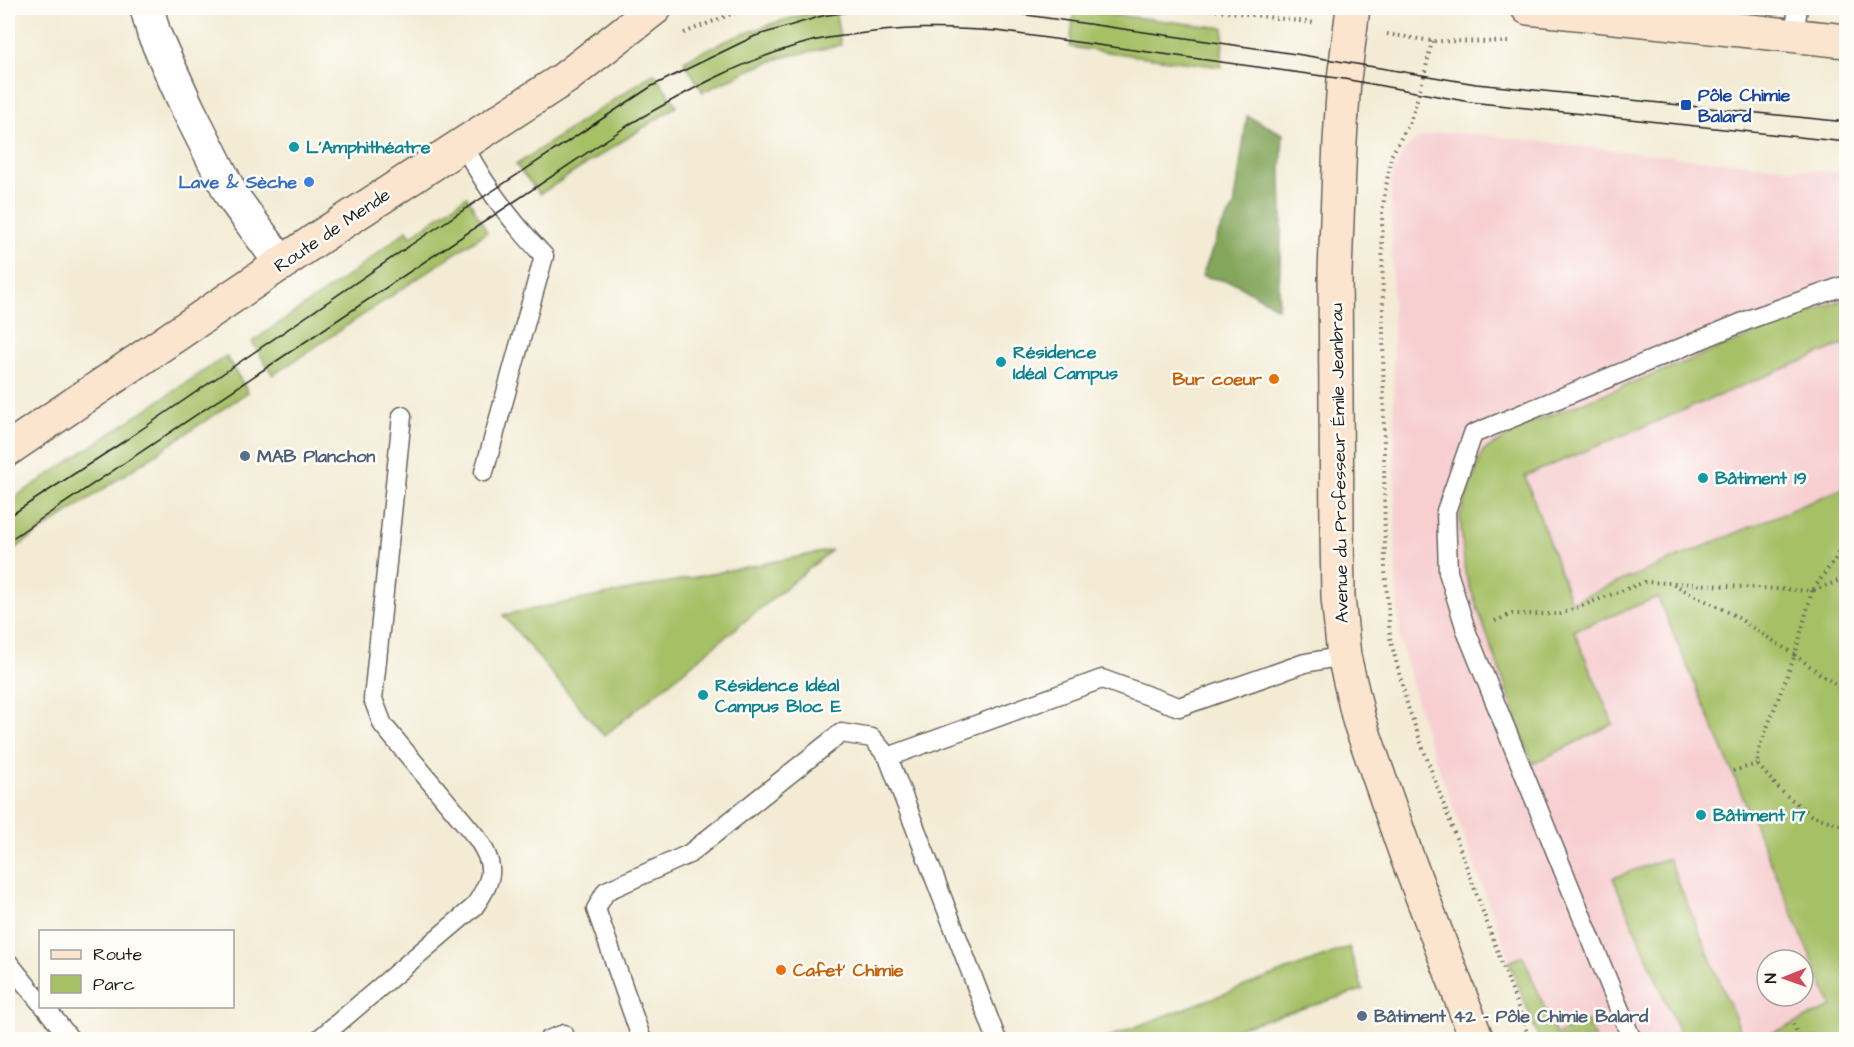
<svg xmlns="http://www.w3.org/2000/svg" width="1854" height="1047" viewBox="0 0 1854 1047" font-family="'Architects Daughter',sans-serif">
  <style>
    .built { fill: #f7cfd1; fill-rule: evenodd }
    .green { fill: #a6c066; stroke: #616e41; stroke-width: 1.5 }
    .forest { fill: #84a65b; stroke: #50613c; stroke-width: 1.5 }
    .lines { fill: none; stroke-linecap: round; stroke-linejoin: round }
    .lane-casing { stroke: #67645c; stroke-width: 21 }
    .street-casing { stroke: #67645c; stroke-width: 36 }
    .secondary-casing { stroke: #67645c; stroke-width: 36 }
    .path { stroke: #67645c; stroke-width: 4; stroke-dasharray: 1.5 4.5; stroke-linecap: butt }
    .lane { stroke: #fff; stroke-width: 18 }
    .street { stroke: #fff; stroke-width: 33 }
    .secondary { stroke: #fce5cf; stroke-width: 33 }
    .tram { stroke: #1c1c1c; stroke-width: 1.5 }
    .transit-dot { fill: #1a4fb4; stroke: #fdfcf7; stroke-width: 2 }
    .culture-dot { fill: #0f9aa8; stroke: #fdfcf7; stroke-width: 2 }
    .shop-dot { fill: #3f7fe0; stroke: #fdfcf7; stroke-width: 2 }
    .food-dot { fill: #e8710a; stroke: #fdfcf7; stroke-width: 2 }
    .service-dot { fill: #5c6f8a; stroke: #fdfcf7; stroke-width: 2 }
    .labels { text-anchor: middle; stroke-width: 5; stroke-linejoin: round; paint-order: stroke }
    .transit-label { font-size: 18px; font-weight: bold; fill: #164399; stroke: #fdfcf7; text-anchor: start }
    .culture-label { font-size: 18px; font-weight: bold; fill: #0d838f; stroke: #fdfcf7; text-anchor: start }
    .shop-label { font-size: 18px; font-weight: bold; fill: #366cbe; stroke: #fdfcf7; text-anchor: end }
    .street-label { font-size: 18px; fill: #1c1c1c; stroke: #fdfcf7 }
    .food-label { font-size: 18px; font-weight: bold; fill: #c56008; stroke: #fdfcf7; text-anchor: end }
    .service-label { font-size: 18px; font-weight: bold; fill: #4e5e75; stroke: #fdfcf7; text-anchor: start }
  </style>
  <rect width="100%" height="100%" fill="#fdfcf7"/>
  <filter id="ink" filterUnits="userSpaceOnUse"><feTurbulence type="fractalNoise" baseFrequency=".0167" numOctaves="2"/><feDisplacementMap in="SourceGraphic" scale="12" xChannelSelector="R" yChannelSelector="G"/><feConvolveMatrix kernelMatrix="1 2 1 2 8 2 1 2 1" color-interpolation-filters="sRGB"/></filter>
  <filter id="wash" filterUnits="userSpaceOnUse"><feTurbulence type="fractalNoise" baseFrequency=".008" numOctaves="4" result="noise"/><feDisplacementMap in="SourceGraphic" scale="24" xChannelSelector="R" yChannelSelector="G"/><feGaussianBlur stdDeviation="1.35" result="paint"/><feColorMatrix in="noise" values="0 0 0 0 0 0 0 0 0 0 0 0 0 0 0 0 0 1.4 0 .05"/><feComposite in="paint" operator="in"/></filter>
  <g filter="url(#wash)">
    <rect width="100%" height="100%" fill="#f3ebd4"/>
    <path class="built" d="M1437,133H1465L1694,159L1846,173V1039H1539L1425,731L1399,636L1396,564L1391,181L1398,162L1405,150L1419,138ZM1767,960H1803V996H1767Z"/>
    <path class="green" d="M829,8H835L841,45L780,58L747,71L703,92L684,61C733,35 776,21 829,8Z
      M1074,10L1224,28L1221,67L1070,47Z
      M654,73L677,106L540,194L516,165Z
      M467,196L487,232L273,375L252,342L353,272L407,230L411,236Z
      M1846,298V343L1525,476L1571,602L1846,487V1039H1758L1832,1007L1658,597L1574,631L1613,724L1533,764L1465,573L1460,516L1483,451L1531,423Z
      M226,356L248,392L8,553V502Z
      M832,550L604,736L503,615Z
      M1668,858L1744,1039H1682L1613,878Z
      M1349,947L1363,990L1202,1039H1103Z
      M1523,956L1556,1035L1588,1021L1595,1039H1539L1509,962Z"/>
    <path class="forest" d="M1247,116L1283,134L1281,171L1282,222L1278,308L1235,283L1202,276L1221,227L1234,208Z"/>
  </g>
  <g filter="url(#ink)">
    <g class="lines">
      <defs>
        <path id="lane" d="M1794,35L1798,8
          M463,143C483,185 512,222 544,256L484,472
          M888,757L1102,679L1179,707L1305,663L1344,656
          M8,962L40,1002
          M44,1006L71,1040
          M318,1040L474,907C493,879 497,867 477,838L383,725L373,699L402,416
          M548,1040L564,1034L566,1040
          M642,1040L596,909L606,891L689,854L841,733L872,738L888,757L997,1040
          M1632,1040L1467,633L1448,572L1446,511L1473,434L1753,318L1846,285"/>
        <path id="street" d="M147,8L154,34L188,109L232,196L282,264"/>
        <path id="secondary" d="M1353,8L1344,79L1340,141L1335,273L1337,529L1338,597L1344,656L1359,720L1407,857L1477,1040
          M1528,8L1846,41
          M8,449L320,237L565,78L655,8"/>
      </defs>
      <use href="#lane" class="lane-casing"/>
      <use href="#street" class="street-casing"/>
      <use href="#secondary" class="secondary-casing"/>
      <path class="path" d="M1198,8L1315,23
        M684,33L746,8
        M1387,34L1432,41L1511,42
        M1432,41L1424,76L1411,120L1391,156L1382,212L1385,568L1390,638L1408,707L1530,1040
        M1846,537L1835,559L1812,591L1846,578
        M1674,583L1812,591L1795,655L1846,693
        M1495,621L1512,614H1560L1645,582L1670,583L1732,614L1795,655L1760,746L1757,764L1781,791L1811,815L1846,827
        M1733,771L1757,764
        M1793,1024L1800,1040
        M1840,1040L1846,1030"/>
      <use href="#lane" class="lane"/>
      <use href="#street" class="street"/>
      <use href="#secondary" class="secondary"/>
      <path class="tram" d="M955,8L1006,12L1296,54L1476,84L1846,122
        M8,517L123,442L418,240L652,86L755,36L822,16L867,9L901,8
        M8,541L630,124C687,91 745,59 809,42C822,38 837,37 850,35C903,27 943,27 997,31L1344,79L1470,102L1846,142"/>
    </g>
  </g>
  <rect class="transit-dot" x="1680" y="99" width="12" height="12" rx="3"/>
  <g class="culture-dot">
    <circle cx="294" cy="147" r="6"/>
    <circle cx="1001" cy="362" r="6"/>
    <circle cx="1703" cy="478" r="6"/>
    <circle cx="703" cy="695" r="6"/>
    <circle cx="1701" cy="815" r="6"/>
  </g>
  <circle class="shop-dot" cx="309" cy="182" r="6"/>
  <g class="food-dot">
    <circle cx="1274" cy="379" r="6"/>
    <circle cx="781" cy="970" r="6"/>
  </g>
  <g class="service-dot">
    <circle cx="245" cy="456" r="6"/>
    <circle cx="1362" cy="1016" r="6"/>
  </g>
  <g class="labels">
    <g class="transit-label">
      <text x="1698" y="101">Pôle Chimie<tspan x="1698" dy="21">Balard</tspan></text>
    </g>
    <g class="culture-label">
      <text x="306" y="153">L'Amphithéatre</text>
      <text x="1013" y="358">Résidence<tspan x="1013" dy="21">Idéal Campus</tspan></text>
      <text x="1715" y="484">Bâtiment 19</text>
      <text x="715" y="691">Résidence Idéal<tspan x="715" dy="21">Campus Bloc E</tspan></text>
      <text x="1713" y="821">Bâtiment 17</text>
    </g>
    <g class="shop-label">
      <text x="297" y="188">Lave &amp; Sèche</text>
    </g>
    <g class="street-label">
      <text transform="translate(332 230) rotate(-34)" y="6">Route de Mende</text>
      <text transform="translate(1339 463) rotate(-91)" y="6">Avenue du Professeur Émile Jeanbrau</text>
    </g>
    <g class="food-label">
      <text x="1262" y="385">Bur coeur</text>
      <text x="793" y="976" text-anchor="start">Cafet' Chimie</text>
    </g>
    <g class="service-label">
      <text x="257" y="462">MAB Planchon</text>
      <text x="1374" y="1022">Bâtiment 42 - Pôle Chimie Balard</text>
    </g>
  </g>
  <rect width="1854" height="1047" fill="none" stroke="#fdfcf7" stroke-width="30"/>
  <rect x="39" y="930" width="195" height="78" fill="#fdfcf7" stroke="#a3a29f" stroke-width="1.5"/>
  <rect x="51" y="950" width="30" height="9" fill="#fce5cf" stroke="#a3a29f" stroke-width="1.5"/>
  <text x="93" y="960" font-size="18" fill="#1c1c1c">Route</text>
  <rect x="51" y="975" width="30" height="18" fill="#a6c066" stroke="#a3a29f" stroke-width="1.5"/>
  <text x="93" y="990" font-size="18" fill="#1c1c1c">Parc</text>
  <g transform="translate(1785 978) rotate(269)"><circle r="28" fill="#fdfcf7" stroke="#a3a29f" stroke-width="1.5"/>
  <path d="M0-4.5L10 22L0 15L-10 22Z" fill="#d1495b"/>
  <text y="-9" font-size="16" font-weight="bold" text-anchor="middle" fill="#1c1c1c">N</text>
  </g>
</svg>
